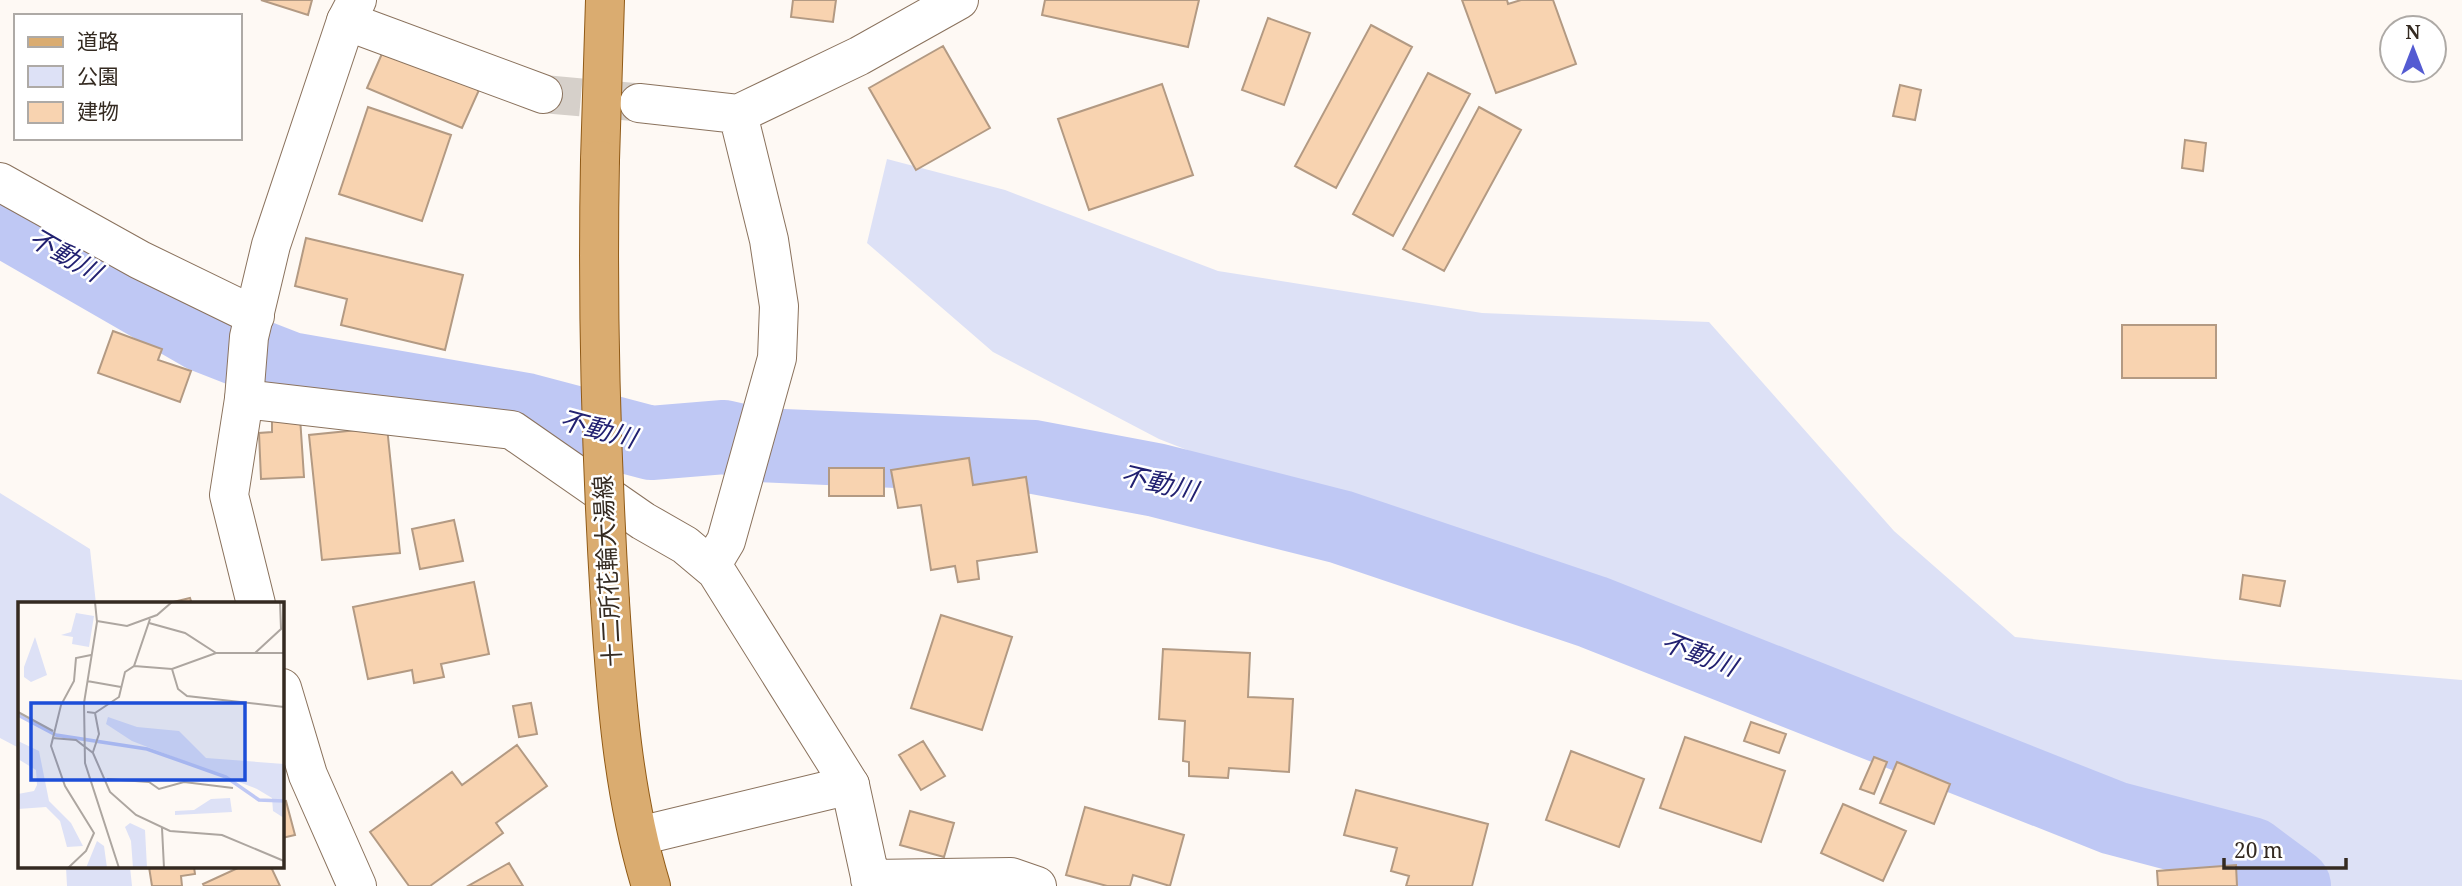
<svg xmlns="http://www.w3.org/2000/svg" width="2462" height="886" viewBox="0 0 2462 886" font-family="'Noto Serif','Noto Sans JP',serif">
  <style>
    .green { fill: #dde1f6 }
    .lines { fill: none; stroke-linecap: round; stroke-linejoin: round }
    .river { stroke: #bfc8f4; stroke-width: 74 }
    .building { fill: #f8d3b0; stroke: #b39a83; stroke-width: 2 }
    .street-tunnel { stroke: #d6d0ca; stroke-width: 38; stroke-dasharray: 38 19; stroke-linecap: butt }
    .street-casing { stroke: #8a725d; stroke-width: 40 }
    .secondary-casing { stroke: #8a725d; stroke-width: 40 }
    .primary-casing { stroke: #905a16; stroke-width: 40 }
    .street { stroke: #fff; stroke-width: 38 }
    .secondary { stroke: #fff; stroke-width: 38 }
    .primary { stroke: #daac70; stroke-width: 38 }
    .primary-bridge-casing { stroke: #905a16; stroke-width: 40; stroke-linecap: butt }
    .primary-bridge { stroke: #daac70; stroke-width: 38 }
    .labels { text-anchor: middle; stroke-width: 5; stroke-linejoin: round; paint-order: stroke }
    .street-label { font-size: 24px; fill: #342a21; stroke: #fff }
    .water-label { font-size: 26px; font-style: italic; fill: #222171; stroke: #fff }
    .inset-river { fill: none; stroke: #bfc8f4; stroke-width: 3.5 }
    .inset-road { fill: none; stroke: #ada6a0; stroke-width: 2 }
    .view { fill: #1d4ed8; fill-opacity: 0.15; stroke: #1d4ed8; stroke-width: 3.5 }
    .inset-edge { fill: none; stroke: #342a21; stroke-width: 3.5 }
  </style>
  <rect width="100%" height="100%" fill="#fef9f4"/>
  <path class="green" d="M887,159L1005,190L1218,271L1482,313L1709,322L1894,531L2015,637L2214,659L2462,680V886H2324L2276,860L1706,640L1375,523L1159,439L993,352L867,243Z
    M0,493L90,549L96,604H19V748L0,738Z
    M66,867H130L132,886H67Z"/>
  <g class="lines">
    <path class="river" d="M0,218L203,335L290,369L526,410L651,443L724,437L759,445L1034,457L1156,480L1341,527L1593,612L2114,818L2251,854L2294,886"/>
  </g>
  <path class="building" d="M261,0H312L308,15Z
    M793,0H836L833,22L791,17Z
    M1045,0H1199L1188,47L1042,15Z
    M1462,0H1507L1508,4L1521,0H1553L1576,64L1496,93Z
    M1268,18L1310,33L1284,105L1242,90Z
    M1371,25L1412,47L1336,188L1295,166Z
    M943,46L990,128L916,170L869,88Z
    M384,49L479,90L462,128L367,88Z
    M1428,73L1470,94L1393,236L1353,214Z
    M1162,84L1193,175L1089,210L1058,119Z
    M1900,85L1921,90L1915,120L1893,116Z
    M368,107L451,135L422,221L339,194Z
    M1479,107L1521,130L1444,271L1403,249Z
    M2185,140L2206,143L2203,171L2182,168Z
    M306,238L463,275L445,350L341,325L347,299L295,286Z
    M2122,325H2216V378H2122Z
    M113,331L162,349L158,360L191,371L180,402L98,373Z
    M300,417L304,477L261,479L259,433L272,432V418Z
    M387,427L400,553L322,560L309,435Z
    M969,458L973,485L1026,477L1037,552L977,561L979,579L958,582L955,566L931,570L921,505L898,508L891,470Z
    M829,468H884V496H829Z
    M454,520L463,561L420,569L412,529Z
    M2243,575L2285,581L2280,606L2240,599Z
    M474,582L489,654L441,664L444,677L414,683L412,670L368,679L353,607Z
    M190,598L192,604H165Z
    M941,615L1012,637L982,730L911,708Z
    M1163,649L1250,653L1248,697L1293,699L1289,772L1229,768L1228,778L1189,776V762L1183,761L1185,721L1159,719Z
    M531,703L537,734L519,737L513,706Z
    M1751,722L1786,734L1779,753L1744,741Z
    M1685,737L1785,771L1761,842L1660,808Z
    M923,741L945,776L921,790L899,755Z
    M517,745L547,786L496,823L503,833L430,886H409L370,832L452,772L462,785Z
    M1571,751L1644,779L1619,847L1546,820Z
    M1874,757L1887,762L1874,794L1860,789Z
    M1897,762L1950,784L1934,824L1880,803Z
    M1356,790L1488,824L1472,886H1406L1409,876L1391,871L1397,848L1344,835Z
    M286,801L295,835L282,838V802Z
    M1843,804L1906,831L1883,881L1821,853Z
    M1085,807L1184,835L1170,886L1133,875L1130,886H1107L1066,875Z
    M910,811L954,823L944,857L900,845Z
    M509,863L523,886H468Z
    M2236,865L2237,886H2158L2157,871Z
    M149,867H194L195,874L181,876L182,886H152Z
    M240,867H271L280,886H204L203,884Z"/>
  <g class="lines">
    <path class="street-tunnel" d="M543,94L634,102"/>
    <defs>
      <path id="street" d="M346,21L543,94
        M639,103L738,114L859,56L959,0
        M0,182L140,260L255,316
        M244,399L512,430L643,521L685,545L716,571L850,785L872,886
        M711,566L726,541L777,358L779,306L769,240L738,114
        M870,879L1011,877L1037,886"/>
      <path id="secondary" d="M256,604L229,495L244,399L249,337L271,245L346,21L357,0
        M282,688L308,775L357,886
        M639,836L850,785"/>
      <path id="primary" d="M600,160L605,0
        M610,602C616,698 623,794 651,886"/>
    </defs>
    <use href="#street" class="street-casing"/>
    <use href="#secondary" class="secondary-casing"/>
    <use href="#primary" class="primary-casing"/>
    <use href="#street" class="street"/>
    <use href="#secondary" class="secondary"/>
    <use href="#primary" class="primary"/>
    <defs>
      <path id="primary-bridge" d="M600,160C597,308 601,454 610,602"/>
    </defs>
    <use href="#primary-bridge" class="primary-bridge-casing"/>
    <use href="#primary-bridge" class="primary-bridge"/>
  </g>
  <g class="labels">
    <g class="street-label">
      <text transform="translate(608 571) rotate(-93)" y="8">十二所花輪大湯線</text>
    </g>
    <g class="water-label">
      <text transform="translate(65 255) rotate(30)" y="9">不動川</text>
      <text transform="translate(598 429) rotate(15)" y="9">不動川</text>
      <text transform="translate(1159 483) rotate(13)" y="9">不動川</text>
      <text transform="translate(1699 654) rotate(21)" y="9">不動川</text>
    </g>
  </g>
  <g transform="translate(18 602)">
    <rect width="266" height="266" fill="#fef9f4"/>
    <path d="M58,11L76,14L71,45L54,42L55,35L43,33L53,30ZM17,35L29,73L13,80L6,75V65ZM90,115L119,125L161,129L188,156L266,162V216L255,209L254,196L239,187L114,139L88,122ZM0,139L21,149L31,199L53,221L65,244L49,245L42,219L28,205L0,207V192L16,189L19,183L18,168L0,157ZM212,196L214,210L157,213V209L176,208L193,197ZM112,221L127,228L129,266H115L113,239L107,225ZM79,239L86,244L89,266H68Z" fill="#dde1f6"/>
    <path class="inset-river" d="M0,113L38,133L129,147L208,175L241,198L266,199"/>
    <path class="inset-road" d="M77,0L79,20L66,101L67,161L101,266M79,19L109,24L139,13L154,0M131,21L167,31L198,51M237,51L263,27L262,0M116,64L154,67L198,51H266M154,67L160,87L169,94L266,105M69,79L103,85M0,110L35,129M69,110L77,111L101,95L107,70L116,64L132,17M34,136L58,138L75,151L92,190L118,213L152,229L204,233L266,259M75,150L81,132L77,111M89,177L131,180L141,187L166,180L215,186M144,226L146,266M50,266L68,249L76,231L47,184L33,144L43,103L56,79L58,56L73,53"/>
    <path class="view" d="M13,101H227V178H13Z"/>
    <rect width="266" height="266" class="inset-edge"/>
  </g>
  <rect x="14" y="14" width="228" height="126" fill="#ffffff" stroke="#aeaaa6" stroke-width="2"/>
  <rect x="28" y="37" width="35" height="10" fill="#daac70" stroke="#aeaaa6" stroke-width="2"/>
  <text x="77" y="49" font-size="21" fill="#342a21">道路</text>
  <rect x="28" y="66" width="35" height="21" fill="#dde1f6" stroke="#aeaaa6" stroke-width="2"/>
  <text x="77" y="84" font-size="21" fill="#342a21">公園</text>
  <rect x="28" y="102" width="35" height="21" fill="#f8d3b0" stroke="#aeaaa6" stroke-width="2"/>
  <text x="77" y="119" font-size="21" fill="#342a21">建物</text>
  <g transform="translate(2413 49)"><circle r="33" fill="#ffffff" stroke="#aeaaa6" stroke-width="2"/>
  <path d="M0-5L12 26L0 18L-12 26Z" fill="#545bd2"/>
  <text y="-10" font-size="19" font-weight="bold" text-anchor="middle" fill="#342a21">N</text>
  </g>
  <path d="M2224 858v10h122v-10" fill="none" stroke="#342a21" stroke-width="3.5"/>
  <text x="2234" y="858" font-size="21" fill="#342a21" stroke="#ffffff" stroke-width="5" paint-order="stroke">20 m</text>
</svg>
